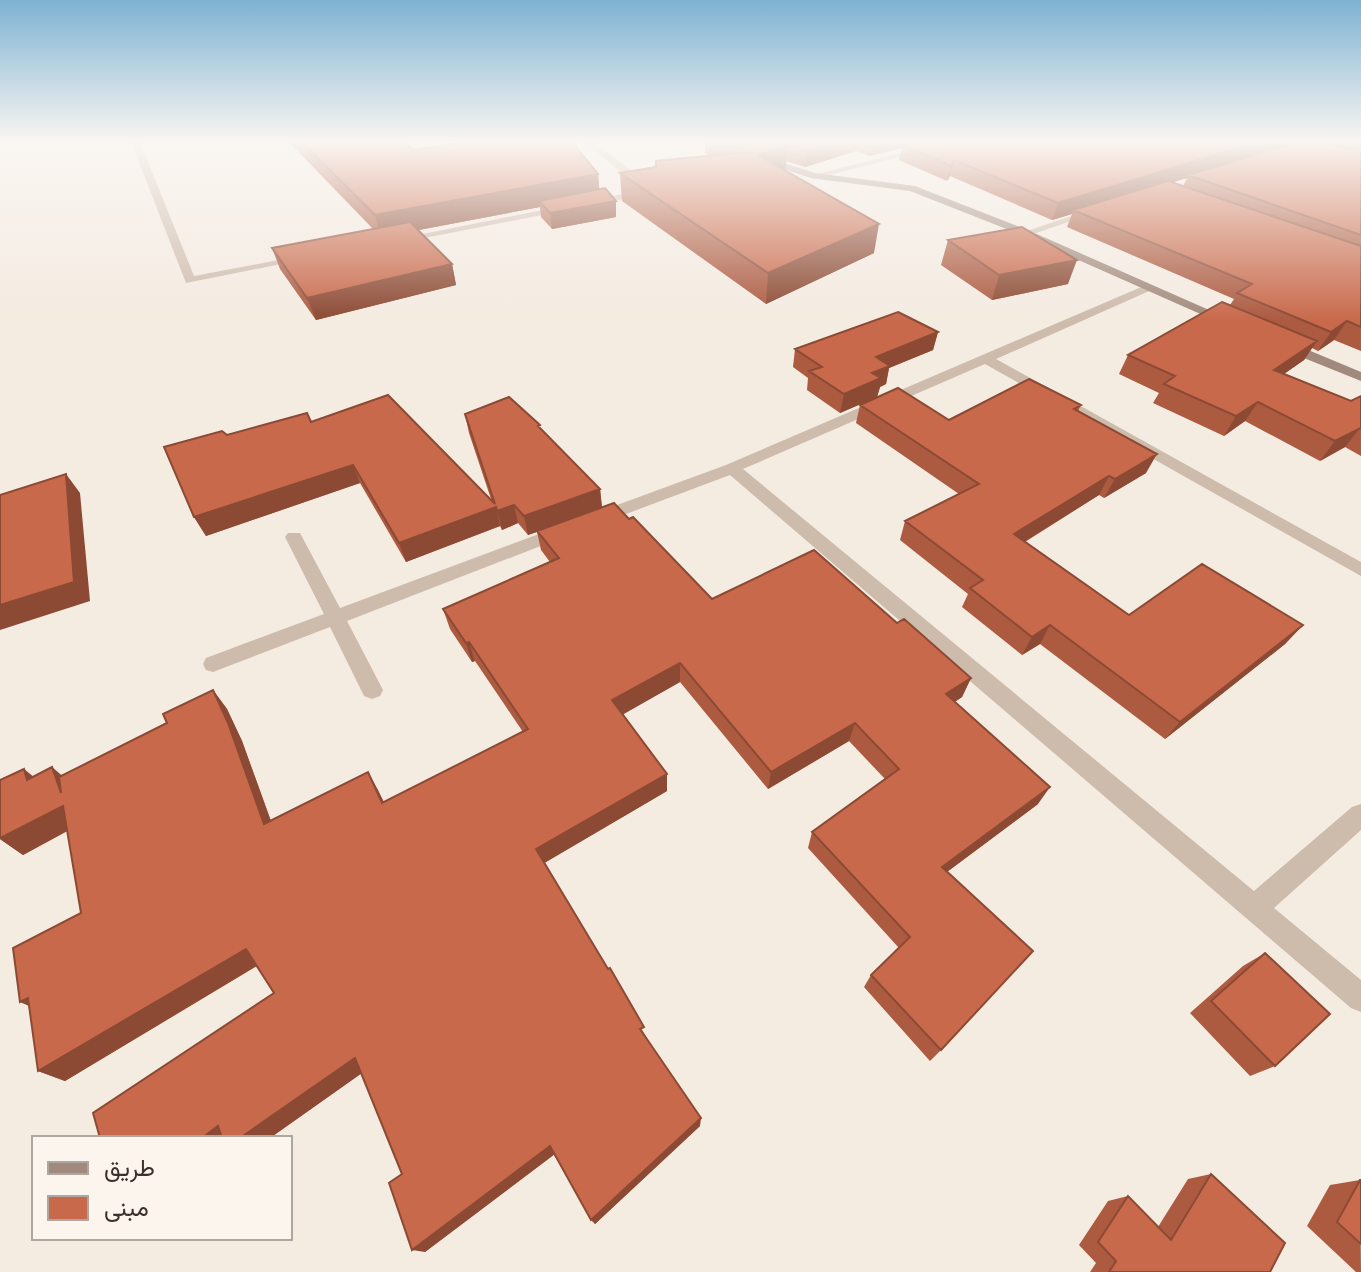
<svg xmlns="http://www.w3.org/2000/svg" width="1361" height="1272" viewBox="0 0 1361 1272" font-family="'Space Grotesk',Vazirmatn,sans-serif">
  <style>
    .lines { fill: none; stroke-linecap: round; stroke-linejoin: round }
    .street { fill: #cdbbac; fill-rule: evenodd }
    .secondary { fill: #a18a7d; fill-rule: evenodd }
    .wall { fill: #ac5a40; fill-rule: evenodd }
    .shaded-wall { fill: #8c4a34 }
    .building { fill: #c8694b; stroke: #8c4a34; stroke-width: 2 }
  </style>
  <rect width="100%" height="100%" fill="#f4ebe1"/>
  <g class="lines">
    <path class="street" d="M131,142H140L194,276L305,255L311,258L186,283Z
      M584,142H594L655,189V193L399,243L393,240L643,190Z
      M942,142H959L814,179L809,176Z
      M1092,209L1101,211L1030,235L1021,233Z
      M1146,285L1156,288L996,359L1361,562V576L985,364L743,469L1254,891L1352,807L1361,804V830L1274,908L1361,980V1012L1351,1008L730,475L602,523L596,525L587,519L590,515L726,465Z
      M563,525L572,531L569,535L347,621L383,690L380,696L372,699L364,696L330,627L213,672L206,670L203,664L206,658L324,614L285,537L288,533H300L340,608Z"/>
    <path class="secondary" d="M724,142H735L747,151L815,173L915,186L1030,231L1234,321L1223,324L1022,235L910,191L811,178L741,155Z
      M1279,342H1289L1361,372V381L1279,348Z"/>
  </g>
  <path class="wall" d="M289,142H404L413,150L598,174L599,189L616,217L552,229L541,217L540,207L419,230L452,264L456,285L316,320L280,269L272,248L373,229Z
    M705,142H1361V351L1334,340L1318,351L1312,348L1304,360L1284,374L1351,401L1361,396V456L1345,447L1320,461L1245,421L1224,436L1153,403L1159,393L1119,374L1128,355L1230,305L1234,299L1067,227L1072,214L1052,220L950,176L947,181L899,160L902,148L869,156L856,151L805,167L786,161L785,170L874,253L766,304L622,201L620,173L709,156L705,153ZM1187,178L1183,186L1172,182Z
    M948,240L1068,284L992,300L941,265Z
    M938,332L933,350L889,368L886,384L880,387L877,397L840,413L807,390L808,378L793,367L795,349Z
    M860,405L949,420L1081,405L1078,411L1146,473L1104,498L1099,495L1025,542L1129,615L1303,625L1285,644L1165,739L1040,644L1022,655L962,607L968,594L900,540L905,521L959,494L856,423Z
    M465,414L541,429L600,489L602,507L712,599L897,623L971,678L962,697L955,702L1038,804L947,872L941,1050L930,1061L864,987L871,975L899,948L808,848L812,832L885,779L849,741L768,789L680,682L623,714L667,791L544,863L645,1035L700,1126L595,1224L555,1154L425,1252L402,1174L362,1073L270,1138H100L274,993L257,966L65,1081L38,1071L81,913L67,831L23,855L0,839V780L62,776L167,723L213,690L227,709L242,741L271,821L368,772L384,802L523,732L475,661L472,662L450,629L443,609L550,562L541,550L537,532L528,535L518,523L502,530L500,526L406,562L360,483L206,536L194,517L227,435L311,422L492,502L469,433Z
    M1265,953L1275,1066L1250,1076L1190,1013L1243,966Z
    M1211,1174L1270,1272H1090L1096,1263L1079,1245L1108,1201L1128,1196L1158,1227L1188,1179Z
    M1360,1180L1361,1272H1356L1307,1226L1330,1185Z"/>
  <path class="shaded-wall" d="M836,142H857L856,151L805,167L807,151Z
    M871,142H927L902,145V148L869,156Z
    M1258,142H1299L1188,175L1187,178L1078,212L1073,210L1072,214L1052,220L1058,203Z
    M788,146L785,173L758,155Z
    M954,160L950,176L947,181L951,166Z
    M598,174L600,195L539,201L540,207L381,237L375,215Z
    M616,201V217L552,229L550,213Z
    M879,224L874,253L766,304L768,273Z
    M1077,260L1068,284L992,300L999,275Z
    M452,264L456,285L316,320L307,298Z
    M1347,321L1334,340L1318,351L1331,332Z
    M938,332L933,350L889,368L886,384L880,387L877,397L840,413L844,394L876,357Z
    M1317,341L1304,360L1262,389L1274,370Z
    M1258,402L1245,421L1224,436L1236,416Z
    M1360,428L1345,447L1320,461L1335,441Z
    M1157,454L1146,473L1104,498L1115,479Z
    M353,465L360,483L206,536L194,517Z
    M66,474L80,493L90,601L0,630V605Z
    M1109,476L1099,495L1006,553L1014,534Z
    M600,489L602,508L528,535L524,516Z
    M514,505L518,523L502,530L497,511Z
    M496,507L500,526L406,562L399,543Z
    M1050,625L1040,644L1022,655L1032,637Z
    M1303,625L1285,644L1165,739L1180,722Z
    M469,642L475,661L472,662L466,643Z
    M680,663V682L615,719L612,700Z
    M971,678L962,697L938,712L946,694Z
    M213,690L227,709L242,741L278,841L264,824Z
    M855,723L849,741L768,789L771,772Z
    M52,767L73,785L61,793Z
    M24,769L45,786L27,780Z
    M368,772L378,790L392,820L382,803Z
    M667,774V791L541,865L536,849Z
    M1050,787L1038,804L932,883L942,867Z
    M63,806L84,822L23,855L0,839Z
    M246,949L263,962L65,1081L38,1071Z
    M28,998L47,1014L20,1002Z
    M355,1058L369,1068L270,1138H240Z
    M701,1118L700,1126L595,1224L591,1220Z
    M218,1126L233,1138H202Z
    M550,1146L556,1153L425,1252L412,1250Z"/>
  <path class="building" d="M302,142H404L413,150L466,142H572L598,174L375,215Z
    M731,142H775L788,146L758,155L879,224L768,273L620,173L656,167V161L748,152Z
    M778,142H836L807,151Z
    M913,142H1258L1058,203L954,160L951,166L902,145Z
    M1299,142H1323L1361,152V235L1188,175Z
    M1168,181L1361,246V327L1347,321L1331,332L1237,293L1252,284L1073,210Z
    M605,188L616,201L550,213L539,201Z
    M410,222L452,264L307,298L272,248Z
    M1022,227L1077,260L999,275L948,240Z
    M1222,302L1317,341L1274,370L1351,401L1361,396V428L1335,441L1258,402L1236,416L1164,384L1175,376L1128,355Z
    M898,312L938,332L876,357L890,366L872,373L881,378L844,394L809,371L822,367L795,349Z
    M1029,379L1081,405L1074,409L1157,454L1115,479L1109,476L1014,534L1129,615L1202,564L1303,625L1180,722L1050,625L1032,637L970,588L983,580L905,521L979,484L860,405L898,388L949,420Z
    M388,395L495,504L465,414L509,397L540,425L538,426L600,489L524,516L514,505L497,511L496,507L399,543L353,465L194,517L164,447L222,431L227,435L307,413L311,422Z
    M66,474L74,582L0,605V495Z
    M614,503L629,519L633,517L712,599L814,550L897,623L904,619L971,678L946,694L1050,787L942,867L1033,951L941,1050L871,975L910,937L812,832L899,769L855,723L771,772L680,663L612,700L667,774L536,849L608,969L610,968L644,1027L640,1029L701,1118L591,1220L550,1146L412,1250L389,1183L402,1174L355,1058L240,1138H222L218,1126L202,1138H100L93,1113L274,993L246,949L38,1071L28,998L20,1002L13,948L81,913L63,806L0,838V780L24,769L27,780L52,767L61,793L59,777L167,723L163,714L213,690L228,723L264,824L368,772L382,803L528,729L469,642L466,643L443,609L559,558L537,531Z
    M1265,953L1330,1014L1275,1066L1211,1001Z
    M1211,1174L1285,1243L1270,1272H1109L1116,1261L1098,1242L1128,1196L1171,1240Z
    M1360,1180H1361V1244L1337,1222Z"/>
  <linearGradient id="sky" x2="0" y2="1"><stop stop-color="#7eb2d2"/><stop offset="0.44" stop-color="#faf6f2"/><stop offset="1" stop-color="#faf6f2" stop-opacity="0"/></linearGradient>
  <rect width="1361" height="321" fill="url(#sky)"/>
  <rect x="32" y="1136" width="260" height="104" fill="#fbf5ee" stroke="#aea6a0" stroke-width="2"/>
  <rect x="48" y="1162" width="40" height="12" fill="#a18a7d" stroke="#aea6a0" stroke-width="2"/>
  <text x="104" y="1176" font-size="24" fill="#3b302b">طريق</text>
  <rect x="48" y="1196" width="40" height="24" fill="#c8694b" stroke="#aea6a0" stroke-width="2"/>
  <text x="104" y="1216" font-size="24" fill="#3b302b">مبنى</text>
</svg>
